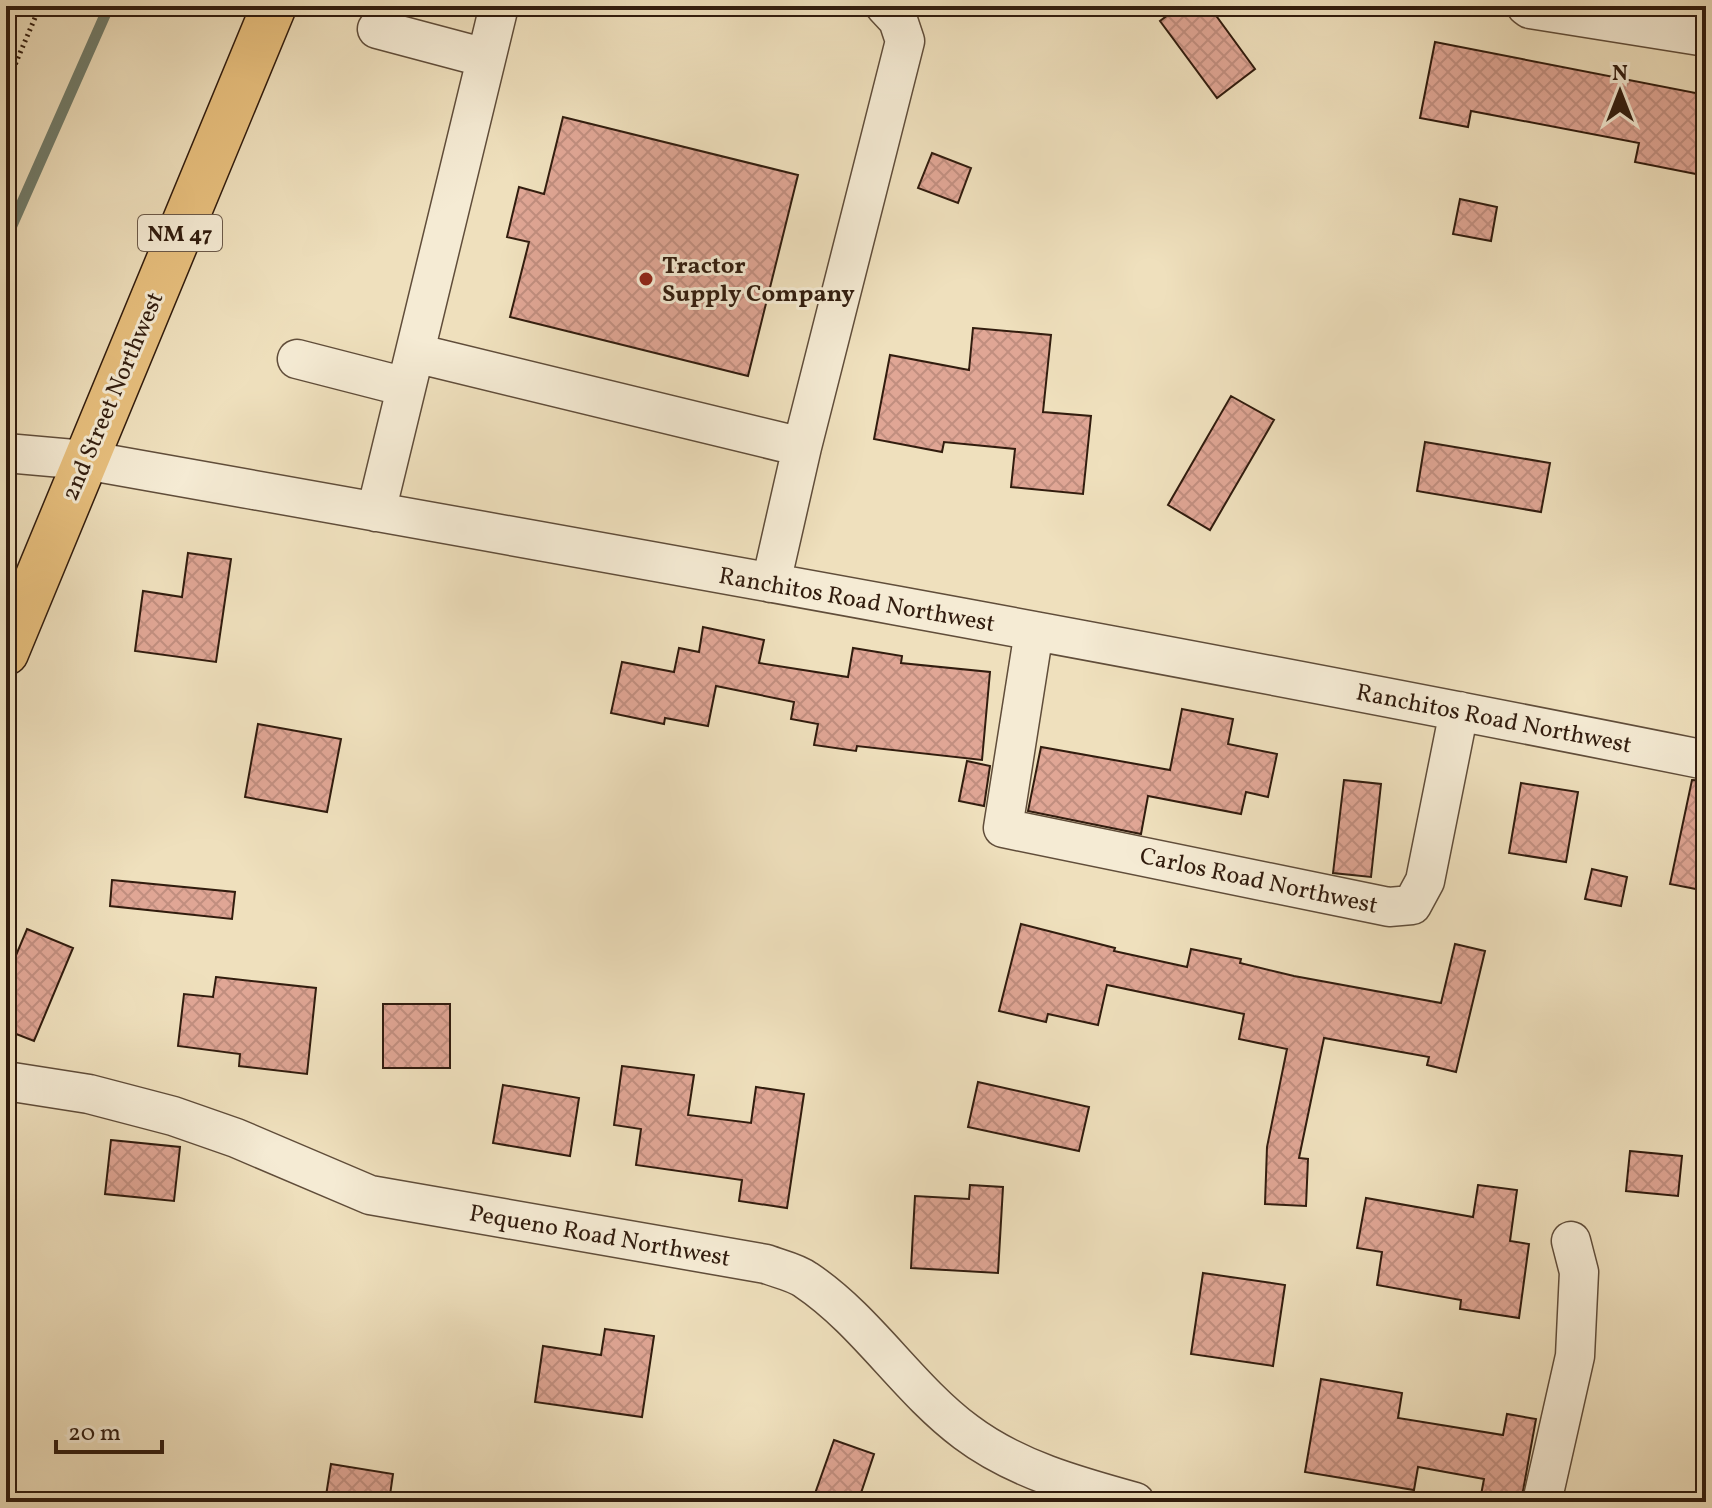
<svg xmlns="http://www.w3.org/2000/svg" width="1712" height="1508" viewBox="0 0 1712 1508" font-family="Vollkorn,serif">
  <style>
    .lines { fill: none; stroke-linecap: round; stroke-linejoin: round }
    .stream { stroke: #717d6c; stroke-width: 11 }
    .building { fill: url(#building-cross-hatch); stroke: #311c0e; stroke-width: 2 }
    .minor-casing { stroke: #604d3a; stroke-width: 41 }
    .major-casing { stroke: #311c0e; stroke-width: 47 }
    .path { stroke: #311c0e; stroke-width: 5; stroke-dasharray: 2 4; stroke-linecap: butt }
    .minor { stroke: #f5ebd4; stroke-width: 38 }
    .major { stroke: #e8c07e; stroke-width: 44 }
    .poi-dot { fill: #8f2418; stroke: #f5ebd4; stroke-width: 3 }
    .labels { text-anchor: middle; stroke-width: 6; stroke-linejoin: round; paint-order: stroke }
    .shield { fill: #f5ebd4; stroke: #6c5a49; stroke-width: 2 }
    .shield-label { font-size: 22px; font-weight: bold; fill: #311c0e }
    .poi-label { font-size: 24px; font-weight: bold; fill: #311c0e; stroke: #f5ebd4; text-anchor: start }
    .street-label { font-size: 24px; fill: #311c0e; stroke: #f5ebd4 }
  </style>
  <defs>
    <pattern id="building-cross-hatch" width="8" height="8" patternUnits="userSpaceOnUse" patternTransform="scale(2)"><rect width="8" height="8" fill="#e0a695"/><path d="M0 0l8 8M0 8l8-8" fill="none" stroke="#c18e7f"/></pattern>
  </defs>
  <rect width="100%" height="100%" fill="#efe0bd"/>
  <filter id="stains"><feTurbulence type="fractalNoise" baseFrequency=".0025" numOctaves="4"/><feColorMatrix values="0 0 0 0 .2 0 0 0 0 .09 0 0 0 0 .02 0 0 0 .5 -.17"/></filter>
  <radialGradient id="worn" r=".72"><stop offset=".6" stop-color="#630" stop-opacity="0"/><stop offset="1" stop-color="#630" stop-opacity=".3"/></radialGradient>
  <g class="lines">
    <path class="stream" d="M6,239L109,6"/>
  </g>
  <path class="building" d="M1180,6H1209L1255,69L1217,98L1160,21Z
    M1435,42L1706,95V176L1635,162L1639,143L1471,111L1468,127L1420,118Z
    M563,117L798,175L748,376L510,317L529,242L507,237L519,187L544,194Z
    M932,153L971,168L958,203L918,188Z
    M1460,199L1497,207L1491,241L1453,234Z
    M973,328L1051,335L1043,412L1091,416L1083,494L1011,487L1015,449L944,442L942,452L874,439L890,355L969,370Z
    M1231,396L1274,420L1210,530L1168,505Z
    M1425,442L1550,463L1541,512L1417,491Z
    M188,553L231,559L216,662L135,651L143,591L182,597Z
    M703,627L764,640L759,663L848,677L853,648L902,656L901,663L990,672L982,760L857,746L856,751L814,745L818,724L791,719L794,702L716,686L708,726L665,718L664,724L611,713L622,662L674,672L679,648L699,652Z
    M1182,709L1233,719L1228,744L1277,754L1268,797L1246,792L1241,814L1148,796L1141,834L1028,811L1041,747L1170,770Z
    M258,724L341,739L327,812L245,797Z
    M967,761L990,766L984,806L959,801Z
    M1344,780L1381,784L1371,877L1333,873Z
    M1692,780L1706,781V891L1670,884Z
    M1521,783L1578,792L1566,862L1509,853Z
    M1592,869L1627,877L1621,906L1585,899Z
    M112,880L235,892L232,919L110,906Z
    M1021,924L1115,948L1114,951L1187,967L1191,949L1241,959L1240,963L1294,976L1441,1003L1455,944L1485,951L1456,1072L1427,1065L1429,1057L1324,1038L1299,1158L1308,1159L1306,1206L1265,1204L1267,1147L1287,1049L1239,1039L1244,1014L1107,985L1098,1025L1048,1014L1046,1022L999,1011Z
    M27,929L73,948L34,1041L6,1030V979Z
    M216,977L316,988L307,1074L239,1066L240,1054L178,1046L184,994L213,997Z
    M383,1004H450V1068H383Z
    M622,1066L694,1075L688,1115L751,1123L756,1087L804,1094L787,1208L739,1201L742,1180L636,1165L641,1129L614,1125Z
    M978,1082L1089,1107L1079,1151L968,1127Z
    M503,1085L579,1098L570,1156L493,1143Z
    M111,1140L180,1147L174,1201L105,1194Z
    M1630,1151L1682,1156L1678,1196L1626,1191Z
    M970,1185L1003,1187L998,1273L911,1268L915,1196L969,1199Z
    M1478,1185L1517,1190L1510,1241L1529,1244L1519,1318L1460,1309L1461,1300L1377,1285L1382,1252L1357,1248L1366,1198L1473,1217Z
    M1203,1273L1285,1285L1273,1366L1191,1354Z
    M605,1329L654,1336L642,1417L535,1402L543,1346L601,1355Z
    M1321,1379L1402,1393L1398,1418L1503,1435L1507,1414L1536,1419L1521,1502L1481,1495L1484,1479L1418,1467L1414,1490L1305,1472Z
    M834,1440L874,1454L858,1502H812Z
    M331,1464L393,1474L389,1502H325Z"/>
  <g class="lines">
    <defs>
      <path id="minor" d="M1526,6L1530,9L1706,37
        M377,29L486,58
        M415,353L802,447L771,583
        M297,359L406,387
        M802,447L905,41L898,20L885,6
        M6,453L85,460C626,556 1167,652 1706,760
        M376,512L499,6
        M1034,631L1003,828L1389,907L1412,905L1425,881L1459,711
        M6,1081L89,1094L173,1116L236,1138L370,1195L766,1264C779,1269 795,1272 806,1280C867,1321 907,1388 966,1432C1015,1469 1077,1486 1135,1502
        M1542,1502L1575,1356L1579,1272L1571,1241"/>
      <path id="major" d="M6,653L274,6"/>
    </defs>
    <use href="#minor" class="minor-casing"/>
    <use href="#major" class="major-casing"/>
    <path class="path" d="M6,86L40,6"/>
    <use href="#minor" class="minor"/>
    <use href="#major" class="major"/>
  </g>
  <circle class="poi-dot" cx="646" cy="279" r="8"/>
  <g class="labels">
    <rect class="shield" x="138" y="215" width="84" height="36" rx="6"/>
    <g class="shield-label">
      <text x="180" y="241">NM 47</text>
    </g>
    <g class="poi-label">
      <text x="662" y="273">Tractor<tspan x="662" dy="28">Supply Company</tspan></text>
    </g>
    <g class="street-label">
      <text transform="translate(112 396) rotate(-67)" y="8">2nd Street Northwest</text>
      <text transform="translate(857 599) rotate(10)" y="8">Ranchitos Road Northwest</text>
      <text transform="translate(1494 718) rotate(11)" y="8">Ranchitos Road Northwest</text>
      <text transform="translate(1259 880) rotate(12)" y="8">Carlos Road Northwest</text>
      <text transform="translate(600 1235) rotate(10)" y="8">Pequeno Road Northwest</text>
    </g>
  </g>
  <rect width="1712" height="1508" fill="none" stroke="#efe0bd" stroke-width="32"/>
  <rect x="8" y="8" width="1696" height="1492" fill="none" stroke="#311c0e" stroke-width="4"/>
  <rect x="16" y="16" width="1680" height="1476" fill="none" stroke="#311c0e" stroke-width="2"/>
  <g transform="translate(1620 92)" stroke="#f5ebd4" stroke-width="6" paint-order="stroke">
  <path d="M0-6L14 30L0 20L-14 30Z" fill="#311c0e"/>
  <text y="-12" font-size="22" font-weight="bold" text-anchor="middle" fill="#311c0e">N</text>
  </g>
  <path d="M56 1440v12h106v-12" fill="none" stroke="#311c0e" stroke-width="4"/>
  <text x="68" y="1440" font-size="24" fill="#311c0e" stroke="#f5ebd4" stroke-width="6" paint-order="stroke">20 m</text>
  <rect width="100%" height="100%" filter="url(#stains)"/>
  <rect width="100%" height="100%" fill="url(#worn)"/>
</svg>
